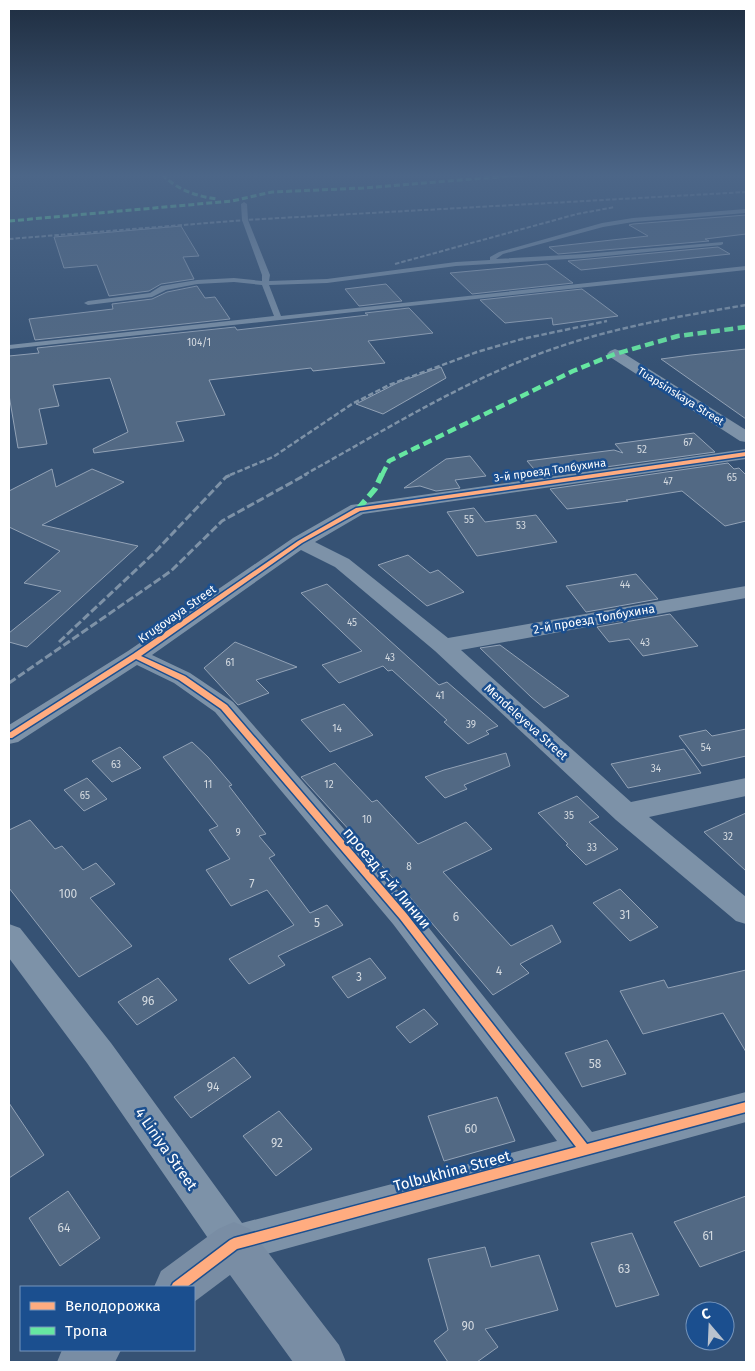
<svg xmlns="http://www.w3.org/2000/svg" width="755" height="1371" viewBox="0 0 755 1371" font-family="'Fira Sans',sans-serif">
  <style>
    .building { fill: #526984; stroke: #92a2b6 }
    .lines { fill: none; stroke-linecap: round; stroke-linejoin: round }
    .lane { fill: #7d92a8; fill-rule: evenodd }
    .street { fill: #7d92a8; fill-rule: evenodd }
    .secondary { fill: #798da4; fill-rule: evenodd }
    .rail-far2 { stroke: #7e92a7; stroke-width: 2; stroke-dasharray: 4.5 2; stroke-linecap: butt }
    .rail-far1 { stroke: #7e92a7; stroke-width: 2.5; stroke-dasharray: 5.5 2.5; stroke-linecap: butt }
    .rail { stroke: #7e92a7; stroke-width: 3; stroke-dasharray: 8 3; stroke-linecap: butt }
    .quiet-far2 { stroke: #66e7a1; stroke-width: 3; stroke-dasharray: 6 3; stroke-linecap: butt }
    .quiet-far1 { stroke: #66e7a1; stroke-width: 4.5; stroke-dasharray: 9 4.5; stroke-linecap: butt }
    .quiet { stroke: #66e7a1; stroke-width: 5.5; stroke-dasharray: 11 5.5; stroke-linecap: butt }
    .cycleway-casing { stroke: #1b4f8f; stroke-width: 3 }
    .cycleway { fill: #ffac80; fill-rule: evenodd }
    .labels { text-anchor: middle; stroke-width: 5; stroke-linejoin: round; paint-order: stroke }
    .number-label { font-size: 10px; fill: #d4dae0 }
    .far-street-label { font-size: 11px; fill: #fff; stroke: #1b4f8f }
    .street-label { font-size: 12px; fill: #fff; stroke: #1b4f8f }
    .near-number-label { font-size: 12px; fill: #d4dae0 }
    .near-street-label { font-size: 15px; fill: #fff; stroke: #1b4f8f }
  </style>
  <rect width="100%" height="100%" fill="#365274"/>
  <path class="building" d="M746,215V234L705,239L709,241L558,254L549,247L648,236L629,225L633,224Z
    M181,226L199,256L183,257L194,279L161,284L149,291L109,296L97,265L64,268L54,237Z
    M718,247L730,254L581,270L568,261Z
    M547,264L573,283L472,294L450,273Z
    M386,284L402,301L359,306L345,289Z
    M197,286L205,298L215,297L230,319L35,340L29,319L113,309L112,304L152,299L167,292Z
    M582,289L618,316L553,325L552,318L505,323L480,300Z
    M409,308L433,333L368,341L385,363L313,371L311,368L209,380L225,415L176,422L184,441L94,453L93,449L128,432L110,378L53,385L59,406L39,409L47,444L18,448L9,395V356L39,353L37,348L235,327L237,330L368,315L365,313Z
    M746,349V419L661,359L691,355Z
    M441,367L446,378L383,414L356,404L399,382Z
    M694,433L715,452L540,476L527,461L614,450L623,453L615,444Z
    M470,456L486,476L455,480L460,488L436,491L420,486L404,488L446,459Z
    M728,463L734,469L739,468L746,475V521L725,526L682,491L626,500L628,501L567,509L550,489Z
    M52,469L56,487L92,469L124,482L42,525L138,546L27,647L9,642V633L61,591L24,583L60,551L9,527V491Z
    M474,508L485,522L536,515L557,542L477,556L447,512Z
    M408,555L430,573L438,570L464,592L427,606L378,565Z
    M636,574L658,599L586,612L566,586Z
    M327,584L439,685L447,682L498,726L486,731L489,734L468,744L444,722L447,720L392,670L388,671L383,666L339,683L322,665L362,651L301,593Z
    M670,614L698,646L643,656L629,639L609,642L597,627Z
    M235,642L297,667L256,680L269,693L238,705L204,668Z
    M500,645L569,696L544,708L531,697L480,648Z
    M344,704L373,735L330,752L301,720Z
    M746,729V756L702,766L679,736L706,730L712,736Z
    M192,742L208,757L232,785L229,786L266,834L259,836L275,855L269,858L310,913L327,905L343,925L278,956L285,965L249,984L229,959L294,925L267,890L231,906L206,870L230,859L209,830L218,826L163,757Z
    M120,747L141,768L112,782L92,761Z
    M684,749L701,773L628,788L611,764Z
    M506,753L510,766L464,785L467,789L445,798L425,777L444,770Z
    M335,763L372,802L377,800L418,844L466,822L492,849L443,872L511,946L552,925L561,942L520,964L529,973L493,995L402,888L301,777Z
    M87,778L107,799L84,811L64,790Z
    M577,796L599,817L589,822L618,849L586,865L566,845L568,844L538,813Z
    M746,813V871L704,832Z
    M30,820L55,849L62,846L83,870L96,863L115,884L90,898L132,946L79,977L9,888V830Z
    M620,889L658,927L630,941L593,903Z
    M370,958L386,978L348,998L332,977Z
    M746,970V1052L723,1013L643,1034L620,991L664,980L668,988Z
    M158,978L177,1000L137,1025L118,1002Z
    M424,1009L438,1024L410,1043L396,1027Z
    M607,1040L626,1074L582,1087L565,1053Z
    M234,1057L251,1077L191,1118L174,1097Z
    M497,1097L515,1141L444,1161L428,1116Z
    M9,1103L44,1155L9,1178Z
    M279,1111L312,1149L276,1176L243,1136Z
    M68,1191L100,1238L60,1266L29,1218Z
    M746,1196V1250L700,1267L674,1222Z
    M632,1233L659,1295L616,1307L591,1243Z
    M485,1247L491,1267L539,1255L558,1310L485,1329L498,1347L477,1362H448L434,1341L448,1330L428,1259Z"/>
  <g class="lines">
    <path class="lane" d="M244,202L247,204L248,220L270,275L269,281L327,279L456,262L490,260V257L499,252L602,223L633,218L746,209V213L633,222L603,227L503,254L496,259L584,254L723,242V244L721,245L584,258L456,266L327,283L269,285L281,316L746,266V270L9,349V345L274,316L262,285L234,282L197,284L166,290L152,297L88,305L84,303L88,301L150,293L161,286L197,280L234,278L262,281V275L242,220L241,204Z"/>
    <path class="street" d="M615,349L620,351L746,430V442L740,441L610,357L607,354L610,351Z
      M746,449V459L363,514L315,542L349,559L448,638L746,586V598L461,650L631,802L746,778V796L649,817L746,897V924L736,921L616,820L435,651L335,567L301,550L152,655L190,673L233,702L413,908L592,1132L746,1092V1122L234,1263L221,1257L87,1063L9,958V924L20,928L111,1043L242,1223L557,1141L393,924L215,712L174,683L137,665L18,742L9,744V725L128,651L293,538L351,505Z"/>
    <path class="secondary" d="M234,1222L250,1229L339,1345L346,1362H293L230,1275L194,1302V1287H154L161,1271L218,1229Z
      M62,1350H121L115,1362H57Z"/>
    <path class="rail-far2" d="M9,239L245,220L746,192
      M395,264L577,214L615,207"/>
    <path class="rail-far1" d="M230,475L273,457L352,404L389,385L477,352L522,339L607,321
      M304,475C380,433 455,386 536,355C604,329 675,317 746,305"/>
    <path class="rail" d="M59,642L154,553L226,477L233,474
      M9,683L171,571L222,521L307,474"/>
    <path class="quiet-far2" d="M162,174C177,190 196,196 217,199
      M9,221L232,201L272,192L363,188L534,174"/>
    <path class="quiet-far1" d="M382,475L389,461L573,371L615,354L678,336L746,327"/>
    <path class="quiet" d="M358,509L375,489L382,474"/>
    <defs>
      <path id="cycleway" d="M746,452V456L360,511L302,543L141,656L185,676L227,705L406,913L587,1144L746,1102V1112L237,1249L187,1287H171L173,1283L230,1240L234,1238L576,1147L400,919L221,709L179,680L136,659L12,738H9V733L133,654L298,541L356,508Z"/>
    </defs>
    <use href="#cycleway" class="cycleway-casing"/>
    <use href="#cycleway" class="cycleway"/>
  </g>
  <linearGradient id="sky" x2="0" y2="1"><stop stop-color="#1e2d40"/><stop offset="0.48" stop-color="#4c6688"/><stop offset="1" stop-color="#4c6688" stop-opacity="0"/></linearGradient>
  <rect width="755" height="366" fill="url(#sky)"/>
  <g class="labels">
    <g class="number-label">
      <text x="199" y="346">104/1</text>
      <text x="688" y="446">67</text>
      <text x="642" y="453">52</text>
      <text x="732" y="481">65</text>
      <text x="668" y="485">47</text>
      <text x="469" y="523">55</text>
      <text x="521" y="529">53</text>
      <text x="625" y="588">44</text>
      <text x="352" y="626">45</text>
      <text x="645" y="646">43</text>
      <text x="390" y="661">43</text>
      <text x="230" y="666">61</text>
      <text x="440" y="699">41</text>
      <text x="471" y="728">39</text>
      <text x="337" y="732">14</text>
      <text x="706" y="751">54</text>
      <text x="116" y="768">63</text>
      <text x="656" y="772">34</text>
      <text x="208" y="788">11</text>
      <text x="329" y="788">12</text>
      <text x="85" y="799">65</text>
      <text x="569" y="819">35</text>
      <text x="367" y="823">10</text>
      <text x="238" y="836">9</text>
      <text x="728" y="840">32</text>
      <text x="592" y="851">33</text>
      <text x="409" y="870">8</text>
    </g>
    <g class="far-street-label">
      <text transform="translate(681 396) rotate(32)" y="4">Tuapsinskaya Street</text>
      <text transform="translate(550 470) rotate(-8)" y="4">3-й проезд Толбухина</text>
    </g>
    <g class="street-label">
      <text transform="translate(177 614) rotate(-35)" y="4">Krugovaya Street</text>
      <text transform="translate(594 619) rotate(-10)" y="4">2-й проезд Толбухина</text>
      <text transform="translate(526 722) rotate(42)" y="4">Mendeleyeva Street</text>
    </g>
    <g class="near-number-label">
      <text x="252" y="888">7</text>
      <text x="68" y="898">100</text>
      <text x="625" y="919">31</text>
      <text x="456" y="921">6</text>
      <text x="317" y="927">5</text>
      <text x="499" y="975">4</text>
      <text x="359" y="981">3</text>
      <text x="148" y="1005">96</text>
      <text x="595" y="1068">58</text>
      <text x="213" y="1091">94</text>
      <text x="471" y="1133">60</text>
      <text x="277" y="1147">92</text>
      <text x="64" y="1232">64</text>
      <text x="708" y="1240">61</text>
      <text x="624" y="1273">63</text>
      <text x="468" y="1330">90</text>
    </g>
    <g class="near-street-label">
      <text transform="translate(387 878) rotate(50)" y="5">проезд 4-й Линии</text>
      <text transform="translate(166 1149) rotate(55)" y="5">4 Liniya Street</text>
      <text transform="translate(452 1171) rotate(-15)" y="5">Tolbukhina Street</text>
    </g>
  </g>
  <rect width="755" height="1371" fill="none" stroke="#ffffff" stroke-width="20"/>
  <rect x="20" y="1286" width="175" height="65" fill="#1b4f8f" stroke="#7695bc"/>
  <rect x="30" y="1302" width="25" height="8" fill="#ffac80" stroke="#7695bc"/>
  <text x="65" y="1311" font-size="15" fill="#ffffff">Велодорожка</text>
  <rect x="30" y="1327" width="25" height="8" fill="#66e7a1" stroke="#7695bc"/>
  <text x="65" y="1336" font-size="15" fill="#ffffff">Тропа</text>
  <g transform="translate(710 1326) rotate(341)"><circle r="24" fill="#1b4f8f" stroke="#7695bc"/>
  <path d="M0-4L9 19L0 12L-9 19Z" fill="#b9c2ce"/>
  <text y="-8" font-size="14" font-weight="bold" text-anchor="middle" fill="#ffffff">С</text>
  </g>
</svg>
